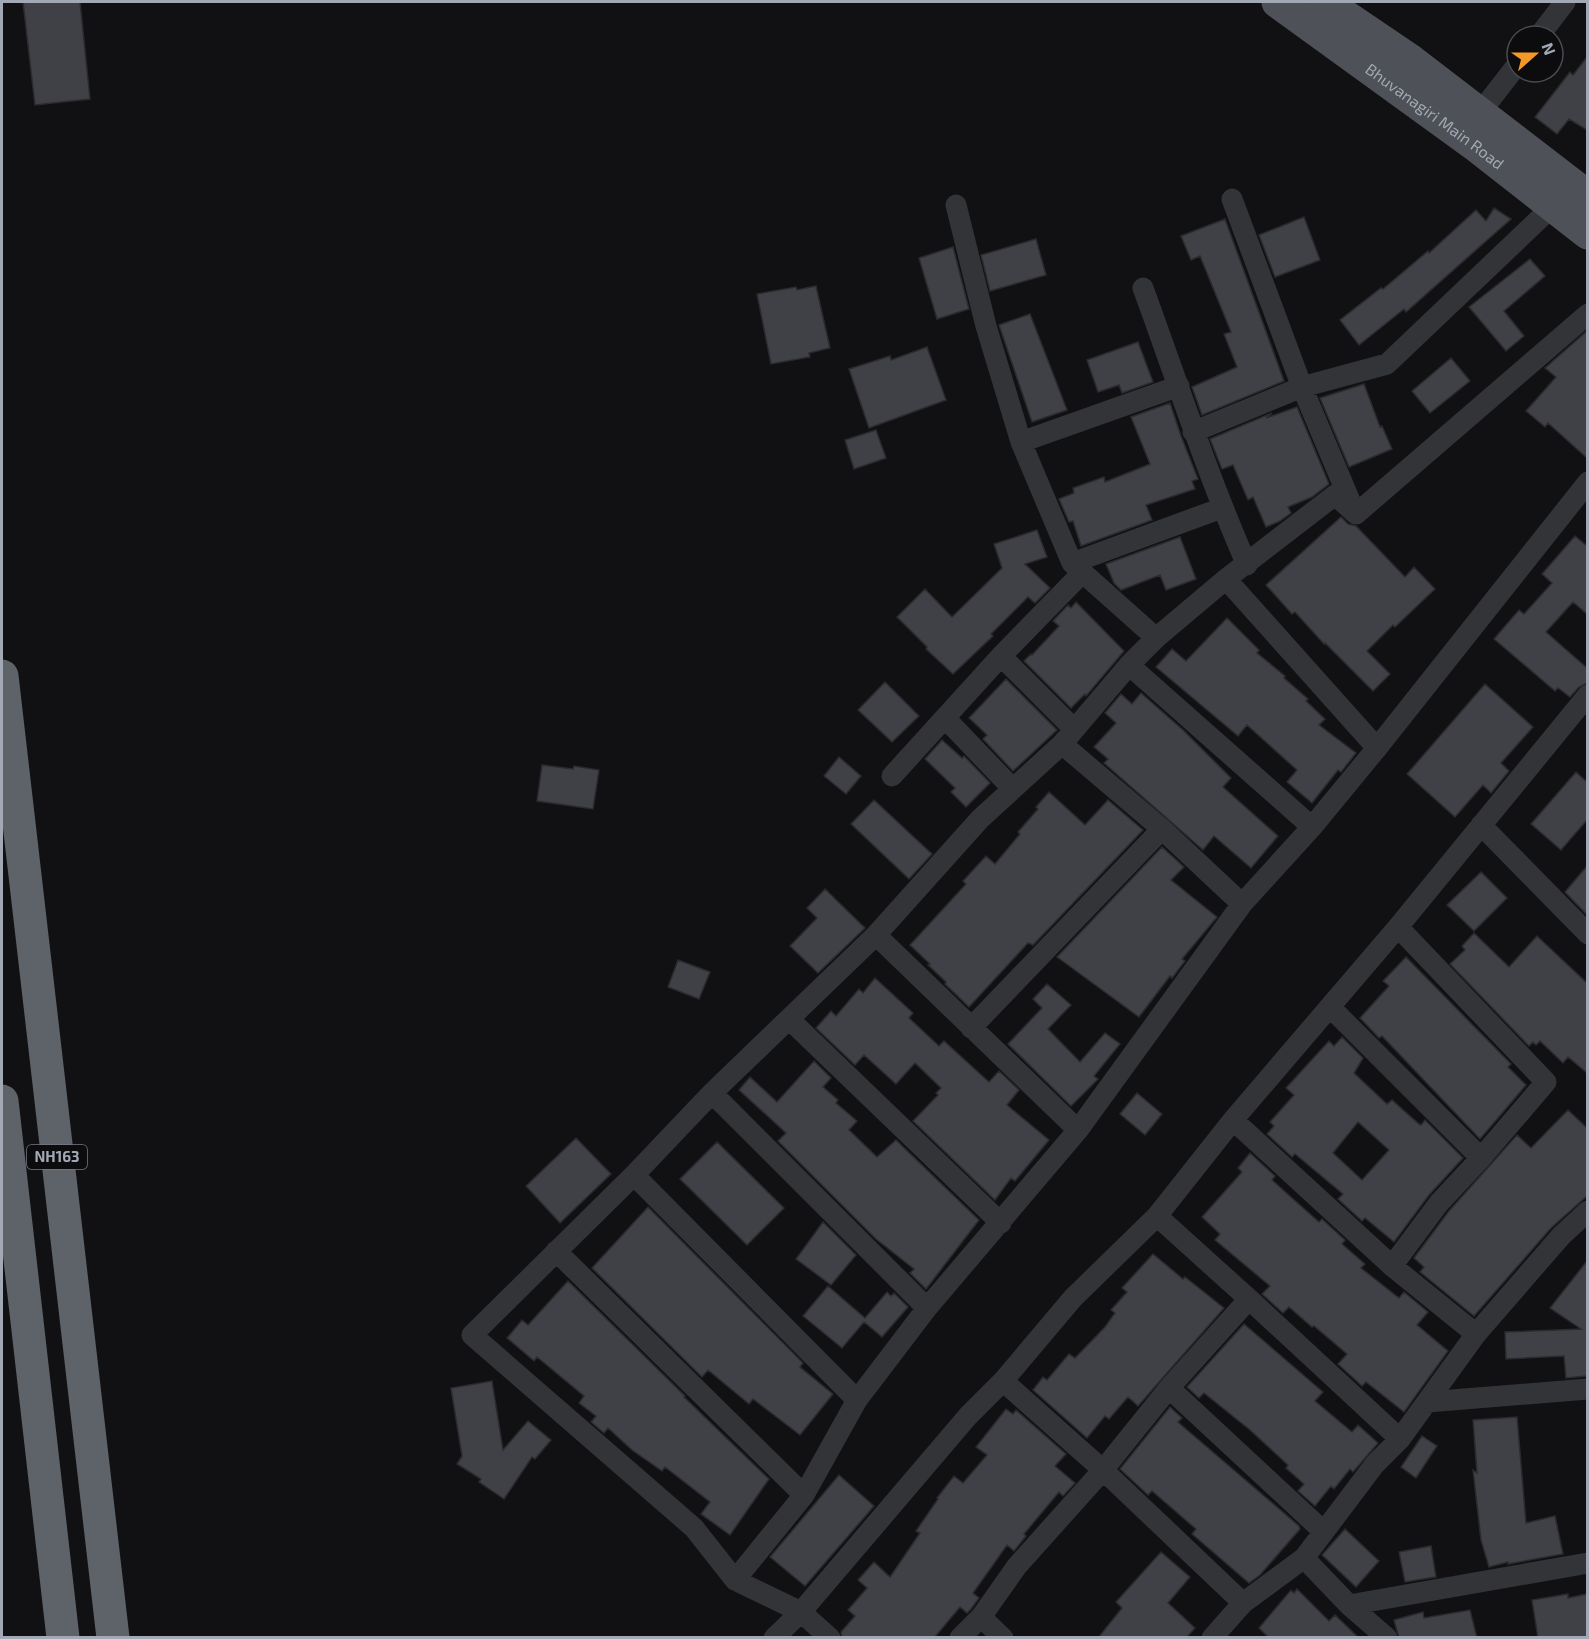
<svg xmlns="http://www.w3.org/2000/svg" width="1589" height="1639" viewBox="0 0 1589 1639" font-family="'Exo 2',sans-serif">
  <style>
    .building { fill: #404146; stroke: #2b2b2f; stroke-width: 1.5; fill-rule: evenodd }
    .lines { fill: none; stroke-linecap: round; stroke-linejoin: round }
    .street { stroke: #323438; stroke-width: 21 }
    .primary { stroke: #4e5157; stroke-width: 33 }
    .highway { stroke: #5e6269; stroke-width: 33 }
    .labels { text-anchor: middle; stroke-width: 4.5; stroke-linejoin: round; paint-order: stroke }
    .shield { fill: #0c0c0e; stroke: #757a82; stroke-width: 1.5 }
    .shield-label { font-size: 15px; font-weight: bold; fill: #a2a9b4 }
    .street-label { font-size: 16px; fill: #a2a9b4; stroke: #0c0c0e }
  </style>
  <rect width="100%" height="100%" fill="#111113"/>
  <path class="building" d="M23,2H80L90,99L35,105Z
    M1587,57V130L1569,119L1557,134L1535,117L1570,72L1573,75Z
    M1494,208L1511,219L1406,312L1404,309L1359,345L1340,320L1381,288L1383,289L1428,251L1429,253L1476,210L1486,221Z
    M1304,217L1320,260L1275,277L1259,235Z
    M1225,219L1284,381L1202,415L1192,387L1237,367L1224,334L1231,332L1200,256L1191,260L1181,236Z
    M1036,239L1046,275L990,291L981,255Z
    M953,247L969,309L937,319L919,258Z
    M1530,259L1545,276L1504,311L1524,336L1506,351L1469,307Z
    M816,286L830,348L809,353L810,357L771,364L757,294L796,287L797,290Z
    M1030,314L1067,410L1032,422L999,325Z
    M1587,331V458L1548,423L1545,427L1526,411L1556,377L1545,368Z
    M1138,342L1153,382L1122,393L1119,385L1098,392L1087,360Z
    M927,347L946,400L869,428L849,369L890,356L891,360Z
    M1451,358L1470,381L1430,413L1412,391Z
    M1364,384L1380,427L1382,426L1392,449L1349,467L1320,398Z
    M1170,403L1181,436L1198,479L1192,481L1195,489L1146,505L1152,520L1081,546L1073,521L1069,522L1059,499L1074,493L1073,488L1104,477L1105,482L1150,464L1131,417Z
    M1297,407L1329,484L1312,497L1288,507L1291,513L1280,521L1266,527L1253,497L1248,500L1233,465L1222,469L1210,439L1272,413L1266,418Z
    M876,430L886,458L854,469L845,440Z
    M1341,517L1348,524L1356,526L1405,577L1414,567L1435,589L1395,627L1393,625L1367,651L1390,674L1373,691L1325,643L1324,644L1295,612L1292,614L1266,585Z
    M1037,530L1047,557L1025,564L1050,588L1035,603L1028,597L991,634L993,636L953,674L926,649L927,647L897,617L925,589L952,617L1002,568L994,544Z
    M1575,536L1587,546V614L1573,602L1546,632L1587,668V683L1579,687L1570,697L1558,688L1555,691L1494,639L1519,610L1524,614L1552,583L1542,574Z
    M1180,537L1196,579L1166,590L1160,575L1121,590L1114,583L1106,564Z
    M1076,602L1124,651L1086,696L1085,694L1071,708L1024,661L1031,654L1032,655L1059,626L1053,621L1068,605L1071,608Z
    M1227,618L1259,650L1257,653L1285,676L1284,678L1308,699L1306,701L1325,719L1319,725L1356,753L1341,772L1338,770L1312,803L1287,782L1297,770L1247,725L1238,736L1156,667L1172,649L1186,661Z
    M1006,679L1057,730L1013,771L983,739L987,735L969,718Z
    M885,682L919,716L892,742L858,710Z
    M1485,684L1533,727L1501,763L1509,771L1491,793L1483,785L1455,817L1407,774Z
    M1141,693L1183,730L1231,778L1223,787L1278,836L1251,868L1214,836L1203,850L1104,763L1108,759L1094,747L1116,723L1105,713L1121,694L1132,704Z
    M942,740L962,758L964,756L990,783L966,807L951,792L955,788L925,759Z
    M839,757L861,776L846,794L824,776Z
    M542,765L573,769L574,766L599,770L593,809L537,801Z
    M1576,772L1587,782V820L1561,850L1531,824Z
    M1049,792L1085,825L1108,800L1143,830L1033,945L1028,943L969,1007L945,984L946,982L928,965L930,964L910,945L966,884L963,881L986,856L995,864L1020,834L1018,832L1038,809L1036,807Z
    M874,800L932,854L909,879L851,824Z
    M1162,847L1184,867L1171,880L1217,917L1182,959L1185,961L1172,978L1170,976L1139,1017L1057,957Z
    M1587,866V915L1565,892Z
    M1481,872L1507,898L1474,931L1447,905Z
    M825,889L865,928L818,973L790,946L817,918L807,908Z
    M1474,933L1509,967L1537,936L1587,983V1073L1568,1057L1563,1063L1540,1041L1536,1045L1533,1042L1529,1046L1450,964L1465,950L1462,946Z
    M1406,957L1511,1064L1508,1067L1526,1085L1480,1139L1382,1036L1379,1038L1360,1018L1389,986L1383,981Z
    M678,960L710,972L699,999L668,987Z
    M875,978L913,1013L909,1018L939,1046L944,1041L989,1082L999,1071L1019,1090L1007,1105L1049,1140L1015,1181L1011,1178L995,1200L913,1121L938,1095L936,1093L941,1088L915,1063L896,1084L864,1055L855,1065L816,1028L831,1011L836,1016L859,989L863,993Z
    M1047,984L1071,1005L1048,1029L1080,1062L1105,1033L1120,1044L1094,1076L1098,1079L1071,1106L1008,1044L1042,1008L1033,999Z
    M1342,1037L1363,1058L1354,1073L1387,1104L1392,1100L1419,1124L1421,1125L1425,1120L1463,1158L1429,1195L1394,1242L1365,1218L1362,1221L1338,1199L1343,1194L1295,1154L1292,1157L1267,1134L1274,1126L1270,1122L1294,1095L1286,1088L1329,1041L1334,1046ZM1358,1122L1389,1150L1362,1180L1333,1153Z
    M814,1061L831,1078L823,1087L838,1100L836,1103L857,1121L849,1130L877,1157L896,1140L979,1220L926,1289L910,1273L914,1269L876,1239L778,1141L786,1133L739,1090L750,1077L777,1102Z
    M1137,1093L1162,1114L1145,1135L1120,1114Z
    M1568,1110L1587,1128V1196L1551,1228L1474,1316L1420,1272L1424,1267L1414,1258L1449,1211L1517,1135L1531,1148Z
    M576,1138L611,1174L560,1223L526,1186Z
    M717,1142L784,1208L747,1245L680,1179Z
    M1250,1153L1275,1176L1272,1180L1292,1198L1319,1222L1322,1219L1345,1240L1342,1244L1365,1264L1361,1268L1399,1298L1404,1292L1428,1312L1417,1325L1448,1351L1404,1412L1366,1382L1362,1386L1338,1364L1347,1354L1314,1326L1312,1327L1289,1307L1283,1313L1262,1294L1270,1286L1215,1240L1220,1234L1202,1217L1242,1172L1238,1168Z
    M648,1207L803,1363L800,1367L833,1394L800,1435L753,1399L749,1404L708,1370L702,1377L592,1268Z
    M823,1222L856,1255L831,1285L796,1259Z
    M1153,1254L1183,1279L1185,1277L1224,1308L1138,1406L1128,1397L1109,1419L1105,1416L1087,1438L1033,1390L1043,1377L1047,1380L1069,1354L1075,1358L1105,1327L1115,1313L1111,1310L1127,1292L1122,1288Z
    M1587,1261V1374L1586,1376L1566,1378L1564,1356L1506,1359L1505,1332L1581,1329L1550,1308Z
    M568,1281L685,1396L684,1397L769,1479L730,1535L701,1514L710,1502L665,1467L662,1471L632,1450L608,1428L604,1433L591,1422L596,1416L579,1403L584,1396L537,1357L534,1361L507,1338L522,1320L528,1325Z
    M828,1286L865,1318L887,1292L891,1296L894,1293L908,1307L882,1337L864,1322L842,1348L803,1316Z
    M1244,1324L1323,1392L1315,1401L1352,1432L1358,1425L1378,1443L1353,1472L1350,1469L1334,1489L1331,1486L1315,1506L1298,1491L1304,1484L1286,1468L1288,1465L1250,1430L1204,1393L1199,1398L1187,1387Z
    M492,1381L503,1450L528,1421L551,1440L535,1459L532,1457L504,1499L479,1482L481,1479L457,1464L462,1456L451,1388Z
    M1170,1407L1182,1418L1178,1422L1186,1429L1299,1526L1300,1529L1260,1575L1249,1583L1192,1534L1196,1529L1152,1491L1148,1495L1120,1469Z
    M1006,1409L1013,1414L1016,1410L1066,1454L1055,1466L1075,1483L1063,1496L1059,1492L1024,1534L1026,1536L1014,1551L1007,1545L973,1593L979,1598L971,1609L967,1613L960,1607L934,1638H842L841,1632L855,1616L848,1610L867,1588L858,1580L874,1562L890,1577L920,1533L916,1531L938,1499L937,1498L954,1476L963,1483L987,1455L976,1447Z
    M1517,1417L1526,1523L1555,1516L1563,1554L1508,1564V1562L1489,1567L1481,1540L1473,1470L1477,1473L1473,1420Z
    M1422,1436L1437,1446L1416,1478L1401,1467Z
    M839,1475L874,1506L805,1586L770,1557Z
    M1345,1529L1379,1561L1356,1587L1322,1555Z
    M1431,1546L1436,1577L1405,1582L1399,1552Z
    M1161,1552L1190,1577L1168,1603L1195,1628L1186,1638H1098L1122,1608L1116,1602Z
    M1297,1589L1329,1621L1335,1615L1359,1638H1269L1259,1628L1291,1590L1294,1593Z
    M1568,1594V1598L1587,1594V1638H1538L1532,1600Z
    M1470,1610L1477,1638H1399L1394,1620L1423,1612L1424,1618Z"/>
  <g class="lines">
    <path class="street" d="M1539,36L1565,2
      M1479,114L1517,65
      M1232,199L1302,387L1353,508
      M956,205L986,326L1021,442L1072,563L1156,638
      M1143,288C1177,381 1207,474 1247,565
      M1193,432L1302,387L1387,364L1554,205
      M1021,442L1179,386
      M1072,563L1222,508
      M1226,579L1377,748
      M1001,656L1074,729
      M1129,665L1312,827
      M945,718L1013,789
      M1062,744L1162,829
      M892,776L1001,656L1083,572
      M1481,825L1588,934
      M876,935L1078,1130
      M1330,1007L1481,1158L1546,1082L1398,927
      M789,1019L1001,1223
      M971,1028L1162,829L1242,904
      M712,1093L927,1308
      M1233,1120L1392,1266L1476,1334
      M634,1175L857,1400
      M1157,1216L1249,1299L1169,1388L1323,1531
      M556,1251L804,1495
      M1392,1266L1439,1203L1481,1158
      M1249,1299L1400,1439
      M1003,1381L1103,1470L1243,1603
      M1427,1402L1588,1389
      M1304,1558L1349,1605L1387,1638
      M735,1580L804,1495L857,1400L927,1308L1078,1130L1242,904L1312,827L1377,748L1588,482
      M1349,1605L1588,1563
      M981,1617L1003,1638
      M774,1638L801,1612L968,1416L1003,1381L1073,1298L1157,1216L1233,1120L1398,927L1588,695
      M830,1638L801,1612L735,1580L694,1528L472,1335L634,1175L712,1093L876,935L980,819L1062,744L1129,665L1156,638L1226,579L1335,495L1356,514L1588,314
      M960,1638L981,1617L1017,1566L1103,1470L1169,1388
      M1212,1638L1243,1603L1304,1558L1375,1464L1400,1439L1476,1334L1561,1236L1588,1211"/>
    <g class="primary">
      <path id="s1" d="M1278,2L1478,147L1588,233"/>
      <path d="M1324,2L1411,61L1588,197"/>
    </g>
    <path class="highway" d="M2,676L113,1638
      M2,1101L63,1638"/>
  </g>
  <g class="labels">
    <rect class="shield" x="27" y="1145" width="60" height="24" rx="4.5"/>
    <g class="shield-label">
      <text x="57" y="1162">NH163</text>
    </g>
    <g class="street-label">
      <text dy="6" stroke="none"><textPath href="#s1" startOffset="194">Bhuvanagiri Main Road</textPath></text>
    </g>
  </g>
  <rect width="1589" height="1639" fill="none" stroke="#a2a9b4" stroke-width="6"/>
  <g transform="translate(1535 54) rotate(69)"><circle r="28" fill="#0c0c0e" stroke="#484b50" stroke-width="1.5"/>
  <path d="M0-4.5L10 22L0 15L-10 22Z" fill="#f49927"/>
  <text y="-9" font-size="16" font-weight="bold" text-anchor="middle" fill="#a2a9b4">N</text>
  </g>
</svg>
